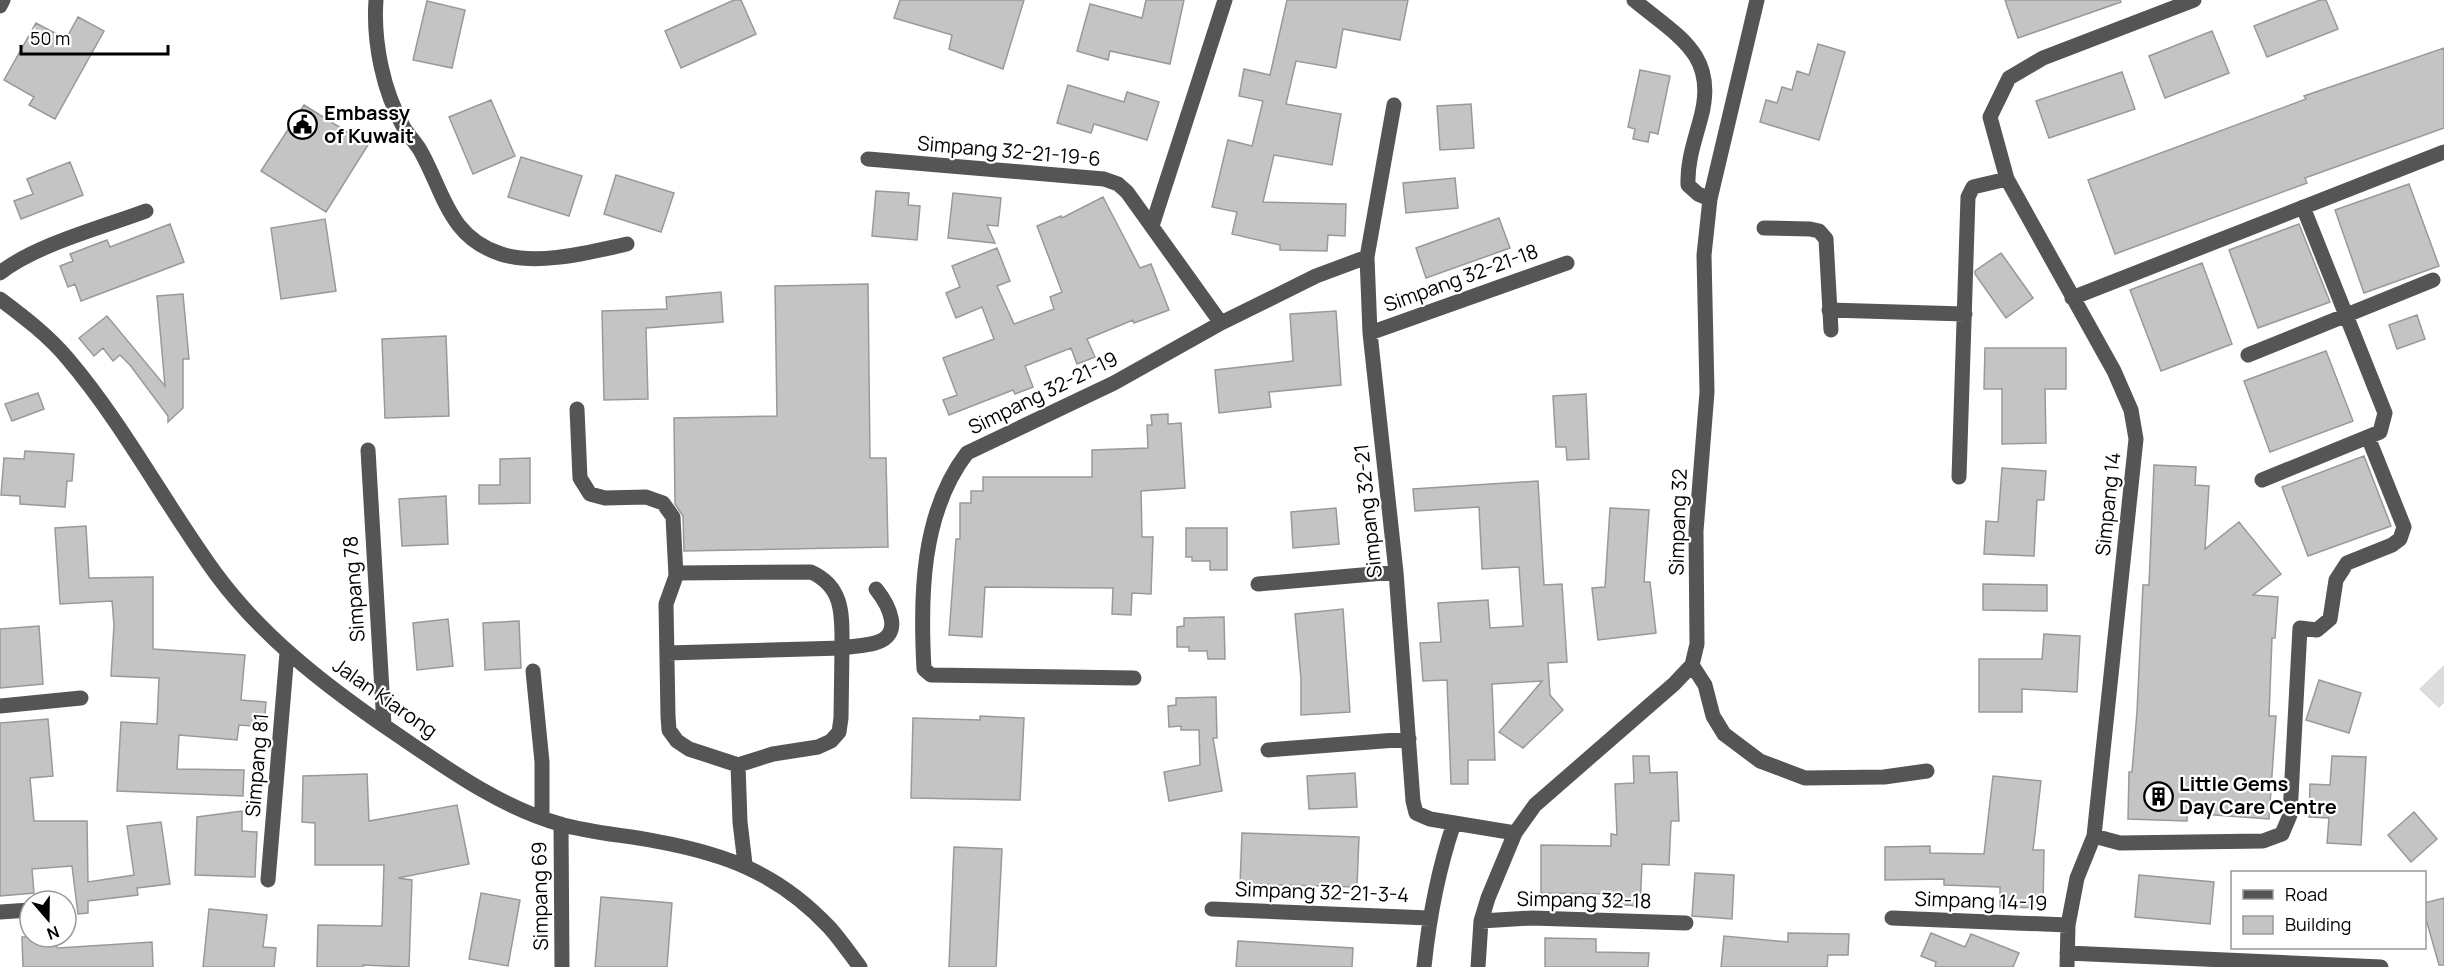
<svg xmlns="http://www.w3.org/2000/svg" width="2444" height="967" viewBox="0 0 2444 967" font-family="Manrope,sans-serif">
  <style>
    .green { fill: #dcdcdc }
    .building { fill: #c4c4c4; stroke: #999; stroke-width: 1.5 }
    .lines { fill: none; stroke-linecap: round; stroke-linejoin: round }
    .minor { stroke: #555; stroke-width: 15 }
    .labels { text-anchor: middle; stroke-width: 4.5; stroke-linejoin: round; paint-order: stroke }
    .poi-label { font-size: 20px; font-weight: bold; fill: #000; stroke: #fff; text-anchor: start }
    .street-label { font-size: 20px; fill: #000; stroke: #fff }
  </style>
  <rect width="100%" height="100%" fill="#fff"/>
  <path class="green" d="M2444,665V703L2439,708L2419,689Z"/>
  <path class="building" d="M734,0H741L756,34L681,68L665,31Z
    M900,0H1024L1003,69L949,49L952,35L894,18Z
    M1146,0H1184L1170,64L1110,51L1108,60L1077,51L1090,4L1142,18Z
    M1287,0H1408L1400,40L1343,29L1336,68L1296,61L1286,104L1341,114L1332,165L1274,155L1263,202L1346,204L1345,236L1328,235L1327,251L1280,250V245L1232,234L1237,212L1212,207L1228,140L1252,146L1263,101L1239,96L1244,69L1270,75Z
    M2005,0H2120L2121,2L2018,38Z
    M2320,0H2326L2338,29L2267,57L2254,26Z
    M427,1L465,10L452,68L413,60Z
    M78,17L104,31L55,119L29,105L34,97L4,80L36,23L66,39Z
    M2212,31L2229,73L2165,98L2149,56Z
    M1818,44L1845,52L1819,140L1760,122L1766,100L1777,103L1782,87L1792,90L1797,71L1809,75Z
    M2444,48V128L2305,178L2307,183L2115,254L2088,180L2306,99L2304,96Z
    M1640,70L1670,76L1658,134L1650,132L1648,142L1633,139L1635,129L1628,127Z
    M2122,72L2135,109L2049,138L2036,101Z
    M1068,85L1124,102L1127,92L1159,102L1147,140L1094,124L1091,133L1057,123Z
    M491,100L515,156L473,174L449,117Z
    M1471,104L1474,148L1440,150L1437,106Z
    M304,105L368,145L326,212L261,171Z
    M521,157L582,176L569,216L508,197Z
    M70,162L83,195L21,219L14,201L33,194L27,179Z
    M616,175L674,193L661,232L604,214Z
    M1455,178L1458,208L1406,213L1403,183Z
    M2409,184L2439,266L2364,293L2335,210Z
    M876,191L909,193L908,205L920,206L917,240L872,236Z
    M953,193L1001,198L998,226L987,225L995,243L948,238Z
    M1103,197L1140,268L1151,264L1169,310L1134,323L1133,320L1087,339L1095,357L1077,364L1071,348L1025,366L1033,387L1015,394L1013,390L949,415L943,400L957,395L943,358L994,339L982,307L956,318L946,293L960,287L952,266L997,248L1010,281L997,286L1014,324L1054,309L1050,297L1062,292L1037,226L1061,216L1062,218Z
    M1499,218L1510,248L1426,278L1416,248Z
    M325,219L336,291L281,299L271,228Z
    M170,224L184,262L81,301L75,284L68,287L60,266L73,261L70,254L107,240L110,247Z
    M2299,224L2330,302L2258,328L2229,250Z
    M2001,253L2033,298L2006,318L1975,274V271Z
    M2202,263L2232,344L2161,371L2130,290Z
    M868,284L870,458H886L888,547L684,551L683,516L675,504L674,418L777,416L775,286Z
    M721,292L723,322L646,328L648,399L604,400L602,311L667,309L666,297Z
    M183,294L189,359H183V408L168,422V416L130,365L120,355L113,361L103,348L94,356L79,338L107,316L165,386L157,296Z
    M1336,311L1341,385L1269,392L1271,407L1219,413L1215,370L1293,361L1290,314Z
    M2417,315L2425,339L2397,349L2389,325Z
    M446,336L449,416L385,418L382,339Z
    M1985,348H2066V389H2045L2046,443L2002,444V389H1984Z
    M2326,351L2353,421L2270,452L2244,381Z
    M38,393L44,409L12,421L5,404Z
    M1586,394L1589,459L1567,460L1566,447H1556L1553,396Z
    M1168,414V424L1181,423L1185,488L1141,491L1142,537H1153L1151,594L1132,593L1131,615L1112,614L1113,588L985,587L982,637L949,635L956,539H960V503H971V491H983V477H1092V450L1148,448L1147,425H1152L1151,415Z
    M25,451L74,454L72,481H67L65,507L20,504V496L1,495L4,458L24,459Z
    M2364,456L2391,526L2308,556L2282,487Z
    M530,458V503L479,504V485H500V459Z
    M2154,465L2196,467L2195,485L2209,486L2205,549L2239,522L2281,574L2253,595L2278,597L2275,638H2272L2269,716H2276L2269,819L2187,813V821L2128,819L2129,772H2132L2137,712L2143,585H2149Z
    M2002,468L2046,471L2044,500H2037L2034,556L1984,554L1986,521L1998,522Z
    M1538,481L1544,585L1562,584L1567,662L1548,663L1550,695L1563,710L1523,748L1499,732L1542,681L1492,684L1495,760H1468V784H1451L1447,680L1423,681L1420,643L1441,642L1438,603L1488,600L1490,628L1523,626L1519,567L1482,569L1479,507L1415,511L1413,489Z
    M446,496L448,544L402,546L399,499Z
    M1336,508L1339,544L1293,548L1291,512Z
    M1610,508L1649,510L1644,582H1650L1656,633L1598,640L1592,588L1605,587Z
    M86,526L89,578L153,577V649L245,655L241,700L266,702L264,727L239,725L237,740L179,735L177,769L244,770L243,796L117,791L121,722L157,724L159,678L111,676L114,625L112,601L60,604L55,528Z
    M1186,528H1227V570H1210V561H1192V557H1186Z
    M1983,584L2047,585V611L1983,610Z
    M1343,609L1350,712L1301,715V679L1295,614Z
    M1224,617L1225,659H1208L1207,651H1189V647H1177V627L1184,626V618Z
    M448,619L453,666L417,670L413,623Z
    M519,621L521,668L485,670L483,623Z
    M39,626L43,684L0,688V629Z
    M2044,634L2080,636L2077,692L2022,689V712H1979V659H2042Z
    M2319,680L2361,693L2349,733L2306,720Z
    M1216,697L1217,738H1213L1222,791L1169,801L1164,772L1200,765L1199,730H1181V726L1169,727L1168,706L1176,705V698Z
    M980,716L1024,718L1020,800L911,798L913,718L980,720Z
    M48,719L53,776L30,778L34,821H87L88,882L134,875L127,826L161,822L170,884L137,888L138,895L88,901V913L78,914L72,866L32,869L34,893L0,896V723Z
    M1633,756H1649L1650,773L1677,772L1679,821H1671L1669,865L1642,864L1640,906L1608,904L1609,894L1541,893V845L1611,846V834L1617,835L1615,784L1634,783Z
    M2332,756L2366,757L2361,845L2327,843L2329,818L2309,817L2310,784L2330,785Z
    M1355,773L1357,807L1309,809L1307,776Z
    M367,774L369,821L457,805L469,864L398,878L412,880L409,967L363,965V967H317L318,925L382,926L384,865H315V823L302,822L303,776Z
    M1993,776L2041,781L2033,850H2044L2043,908L2000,907V887L1944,885V879L1885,880V847L1930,846V853L1984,854Z
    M242,811V831L257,832L255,877L195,875L197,817Z
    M2414,812L2437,839L2411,862L2388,835Z
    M1242,833L1359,837L1357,887L1240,884Z
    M954,847L1002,849L996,967H949Z
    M1695,873L1734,875L1732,919L1692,916Z
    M2139,875L2214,882L2210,924L2135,917Z
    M481,893L520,900L508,966L469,959Z
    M601,897L672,903L667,967H595Z
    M2444,898V965H2439L2424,912V903Z
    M209,909L267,915L263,947L276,948L274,967H203Z
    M1788,933L1849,934L1848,955H1828L1827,967H1721L1724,936L1788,942Z
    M1931,933L1965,947L1971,934L2019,953L2013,967H1935L1936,962L1921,956Z
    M22,937H48L58,948L152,942L153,967H23Z
    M1545,938L1596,939V952L1649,953L1648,967H1545Z
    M1238,941L1353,948L1352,967H1236Z"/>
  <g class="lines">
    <path class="minor" d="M376,0C373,42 383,91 404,128C409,136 415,142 420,150C444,192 448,237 501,254C539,266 590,252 627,244
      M1634,0C1677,36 1718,54 1701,117C1695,140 1687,161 1688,185L1698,194L1710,199
      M0,6L3,0
      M1394,105L1367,257L1370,333L1396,572L1413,801L1416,813L1430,819L1515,833
      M868,159L1104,179L1118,184L1127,192L1221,323
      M1152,226L1225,0
      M1764,228L1810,229L1819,231L1826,239L1831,330
      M0,273C35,245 103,227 146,211
      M2072,298L2444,152
      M0,299C24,317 49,336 68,359C124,425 165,504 216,574C261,635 321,682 383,725C438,762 496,806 560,824C591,833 624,835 655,841C726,854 778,873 829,927C840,939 850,954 860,967
      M1829,310L1965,314
      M1370,333L1567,263
      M2248,355L2433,280
      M577,409L580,478L590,494L605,498L646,497L663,503L673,517L676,576L666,604L668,716L669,730L677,741L689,749L738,765L773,754L818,747L831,741L839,732L841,718L842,648L667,653
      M368,450L384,725
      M1959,477L1968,197L1973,187L2007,179
      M2262,480L2380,432L2385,413L2303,207
      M677,573L811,572C844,587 842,615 842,648C852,646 865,646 875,643C905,635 888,604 876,589
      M1258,584L1396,572
      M1692,665L1705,685L1713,716L1724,734L1760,761L1805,778L1884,777L1927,771
      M533,671L542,762V818
      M1134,678L931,675L924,669C920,597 921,513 967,453L1114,383L1221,323L1316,276L1367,257
      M0,706L81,698
      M1268,750L1409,739
      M738,765L740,822L745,864
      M561,824L562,967
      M2094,836L2120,843L2263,841L2282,834L2290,815L2300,628L2317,630L2330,619L2336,580L2347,563L2392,545L2400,539L2404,527L2368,437
      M268,880L287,653
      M1212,909L1429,918
      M0,912L30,910
      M1892,918L2068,925
      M1481,921L1532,918L1686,923
      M2067,953L2381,967
      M1424,967C1429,918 1438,870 1454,823
      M1478,967L1481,921L1488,898L1515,833L1535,805L1674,684L1692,665L1697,644L1696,531L1707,392L1704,255L1710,199L1757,0
      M2067,967L2068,925L2077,878L2094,836L2136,439L2131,410L2114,371L2007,179L1990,117L2009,78L2043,58L2194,0"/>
  </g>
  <defs>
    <symbol id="civic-ring" viewBox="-11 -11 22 22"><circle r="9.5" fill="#fff" stroke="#000" stroke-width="1.5"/><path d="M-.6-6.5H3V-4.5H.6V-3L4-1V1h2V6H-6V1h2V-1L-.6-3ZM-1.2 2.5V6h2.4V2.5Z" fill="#000"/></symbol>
    <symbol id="building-ring" viewBox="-11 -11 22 22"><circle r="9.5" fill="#fff" stroke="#000" stroke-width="1.5"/><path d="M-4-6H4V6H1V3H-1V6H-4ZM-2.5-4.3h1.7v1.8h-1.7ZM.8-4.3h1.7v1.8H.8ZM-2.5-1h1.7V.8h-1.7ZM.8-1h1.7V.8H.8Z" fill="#000"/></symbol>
  </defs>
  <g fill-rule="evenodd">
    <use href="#civic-ring" x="286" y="108" width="33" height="33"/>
    <use href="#building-ring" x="2142" y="780" width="33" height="33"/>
  </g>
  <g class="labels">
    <g class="poi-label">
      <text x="324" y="120">Embassy<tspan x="324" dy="23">of Kuwait</tspan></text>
      <text x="2179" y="791">Little Gems<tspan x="2179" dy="23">Day Care Centre</tspan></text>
    </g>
    <g class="street-label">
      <text transform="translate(1009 151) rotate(5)" y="7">Simpang 32-21-19-6</text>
      <text transform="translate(1461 278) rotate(-20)" y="7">Simpang 32-21-18</text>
      <text transform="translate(1043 393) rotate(-26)" y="7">Simpang 32-21-19</text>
      <text transform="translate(2108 504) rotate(-84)" y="7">Simpang 14</text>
      <text transform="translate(1368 511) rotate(-96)" y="7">Simpang 32-21</text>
      <text transform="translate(1678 522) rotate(-88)" y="7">Simpang 32</text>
      <text transform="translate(354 589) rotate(-94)" y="7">Simpang 78</text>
      <text transform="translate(385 698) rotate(35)" y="7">Jalan Kiarong</text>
      <text transform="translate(257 765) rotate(-85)" y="7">Simpang 81</text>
      <text transform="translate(1322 892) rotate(2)" y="7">Simpang 32-21-3-4</text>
      <text transform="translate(540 896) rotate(-91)" y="7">Simpang 69</text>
      <text transform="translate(1584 900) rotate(1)" y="7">Simpang 32-18</text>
      <text transform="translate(1981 901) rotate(2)" y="7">Simpang 14-19</text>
    </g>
  </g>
  <rect x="2231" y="871" width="195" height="78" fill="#ffffff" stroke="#999999" stroke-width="1.5"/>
  <rect x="2243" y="890" width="30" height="9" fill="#555555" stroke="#999999" stroke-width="1.5"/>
  <text x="2285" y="901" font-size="18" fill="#000000">Road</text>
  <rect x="2243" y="916" width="30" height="18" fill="#c4c4c4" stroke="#999999" stroke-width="1.5"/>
  <text x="2285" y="931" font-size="18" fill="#000000">Building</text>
  <g transform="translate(48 919) rotate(160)"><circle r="28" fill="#ffffff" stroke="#999999" stroke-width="1.5"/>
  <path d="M0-4.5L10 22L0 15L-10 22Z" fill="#000000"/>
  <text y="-9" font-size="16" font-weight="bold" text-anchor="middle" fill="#000000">N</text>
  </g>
  <path d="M21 45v9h147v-9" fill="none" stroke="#000000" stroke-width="3"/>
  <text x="30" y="45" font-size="18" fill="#000000" stroke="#ffffff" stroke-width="4.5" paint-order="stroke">50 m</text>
</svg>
